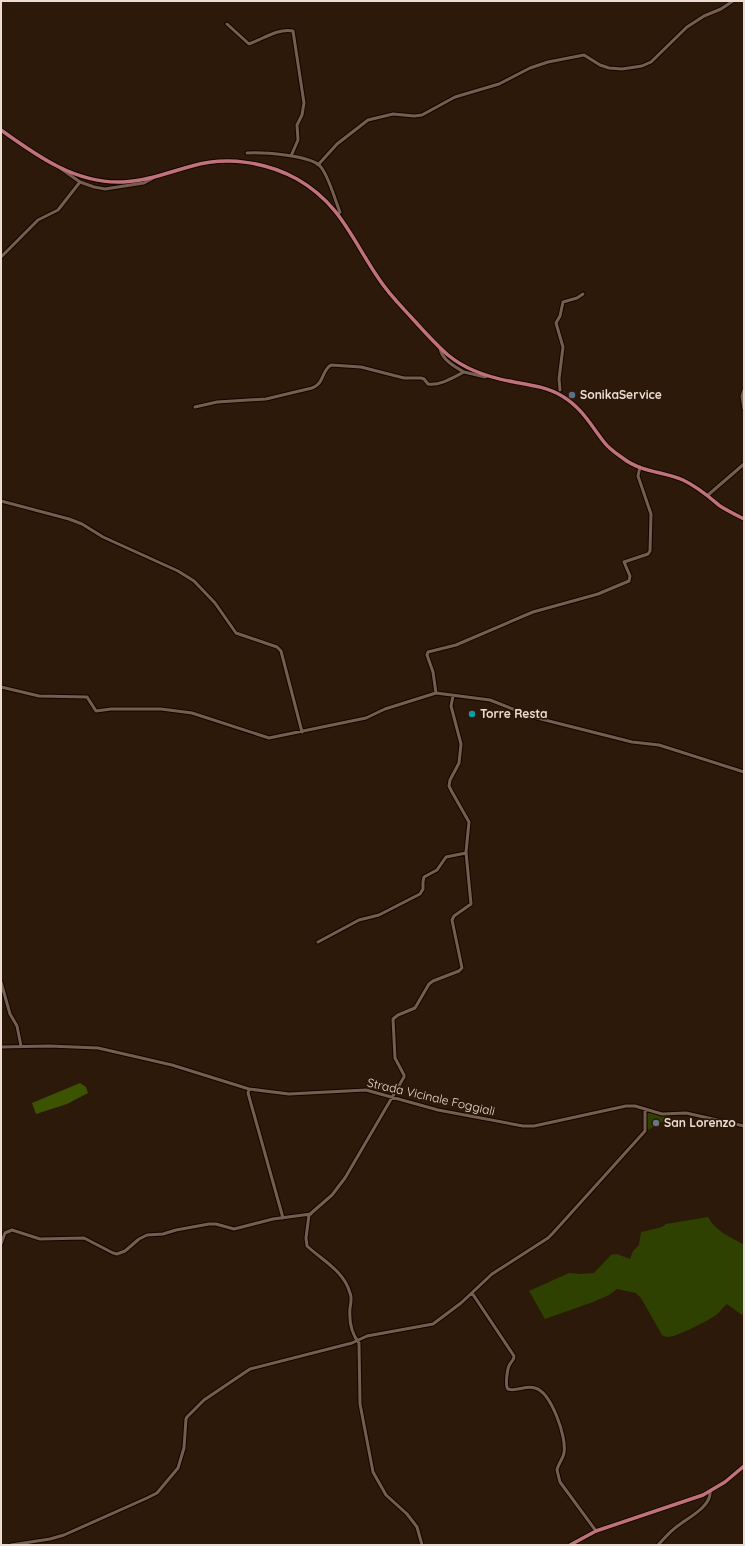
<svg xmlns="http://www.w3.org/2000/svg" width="745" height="1546" viewBox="0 0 745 1546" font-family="Quicksand,sans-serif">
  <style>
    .green { fill: #2e4101 }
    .forest { fill: #3c5301 }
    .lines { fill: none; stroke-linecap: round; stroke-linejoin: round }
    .minor-casing { stroke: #140400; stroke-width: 5 }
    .major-casing { stroke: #140400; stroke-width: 5.5 }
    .minor { stroke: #755e4d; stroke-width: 3 }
    .major { stroke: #bf727a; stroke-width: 3.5 }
    .service-dot { fill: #5c6f8a; stroke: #2c190a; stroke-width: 1.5 }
    .culture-dot { fill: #0f9aa8; stroke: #2c190a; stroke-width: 1.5 }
    .worship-dot { fill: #6b7280; stroke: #2c190a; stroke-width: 1.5 }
    .labels { text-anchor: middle; stroke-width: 3.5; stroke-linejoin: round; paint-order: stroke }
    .poi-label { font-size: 12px; font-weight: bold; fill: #ebddd3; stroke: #2c190a; text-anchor: start }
    .street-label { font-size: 12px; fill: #ebddd3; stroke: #2c190a }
  </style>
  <rect width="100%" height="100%" fill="#2c190a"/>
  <path class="green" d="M648,1111L665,1115L667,1119L648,1130L645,1115Z
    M708,1217C716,1232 731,1237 744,1245V1311L742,1315L727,1304C723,1307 720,1312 716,1315C710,1320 674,1338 668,1337C665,1337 664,1336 662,1335L641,1298L636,1293L617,1289L609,1295L593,1302L545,1319L529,1291L569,1273L580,1274L594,1273L611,1255L617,1254L630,1259L633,1251L639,1245L641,1232L662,1227L666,1224Z"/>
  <path class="forest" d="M80,1083L86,1087L88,1093L67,1104L36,1114L32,1103Z"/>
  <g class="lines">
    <defs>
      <path id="minor" d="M227,24L249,44C263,39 278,28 293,31L304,103L302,115L297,125L298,140L291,156
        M247,153C262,152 309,155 320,166C328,174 335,200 340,212L338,214
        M318,165L337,144L368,120L393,114L414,116L422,115L455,97L499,84L530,68L548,62L584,55L600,65L609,68L622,69L642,66L651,62L687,27L704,16L721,9L733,1
        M60,168L80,182L94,187L105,189L144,183L153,178
        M1,257L38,220L58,210L80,182
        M464,372L485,377L487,376
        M560,390L559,379L563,347L556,323L560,316L563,302L577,298L583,294
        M744,390L742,396L744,409
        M195,407L217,402L266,399L312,388C325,383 321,371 331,365L361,367L404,378H421L424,379L428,384C440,386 454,377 464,372C455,367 441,359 440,348
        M708,495L744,464
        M1,501L69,519L82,524L103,537L178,571L194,581L215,603L236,633L277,647L281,651L302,732
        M1,687L39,696L87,697L96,711L111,709H161L192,713L269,738L366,718L385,709L436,693L490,700L533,717L632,742L659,745L744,772
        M436,693L433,672L427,655L428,652L456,645L533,612L598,594L629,581L630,576L624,562L648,554L650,551L651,514L638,476L640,467
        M318,942L359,920L379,915L420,894L423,889V882L424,877L437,870L446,857L466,853
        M1,982L10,1014L17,1026L21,1046
        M1,1047L49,1046L98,1048L172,1065L249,1089L289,1094L366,1090L438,1110L523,1126H534L626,1106H635L662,1114L686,1113L744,1126
        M249,1089L248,1093L283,1218
        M1,1244L5,1233L12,1230L40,1239L84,1238L113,1253L117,1254L125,1251L139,1239L147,1235L163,1234L176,1230L209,1224H216L234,1229L273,1219L311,1214
        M472,1293L514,1356C514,1361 512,1360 510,1364C507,1368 505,1386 508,1389C516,1392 526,1385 535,1388C551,1392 567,1437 564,1453C563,1459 558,1464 557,1470L560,1482L596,1531
        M11,1545L50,1539L64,1535L147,1498L157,1493L178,1468L184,1448L186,1419L187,1417L204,1400L250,1369L352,1343L367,1336L433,1324L461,1303L492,1274L548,1238L553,1233L645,1131V1109
        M422,1545L417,1527L407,1514L386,1495L373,1472L360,1404L359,1343C351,1333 349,1320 350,1308C351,1303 352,1297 350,1293C344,1271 322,1260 307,1246L306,1238L309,1215L332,1195L345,1178L404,1077V1075L395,1058L393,1019L398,1015L415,1008L429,984L433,981L459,971L462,968L452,920L454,916L471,904L466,852L469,822L452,792L449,786L450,780L459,763L461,744L451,706L453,696
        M658,1545C664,1539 671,1530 679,1525C688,1518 712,1506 710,1491"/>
      <path id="major" d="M1,130C37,156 76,184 123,182C147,181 169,172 192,166C227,156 266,162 297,179C341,204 352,240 379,279C388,293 400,305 411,317C423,330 435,344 448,355C467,371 491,378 514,382C531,385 547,387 562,396C582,408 590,424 604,442C609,449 617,454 624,459C641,472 665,472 683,480C698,487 708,496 720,506C728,511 736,515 744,519
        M570,1545L596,1531L703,1495L725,1482L744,1466"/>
    </defs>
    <use href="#minor" class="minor-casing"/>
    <use href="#major" class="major-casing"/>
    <use href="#minor" class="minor"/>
    <use href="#major" class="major"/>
  </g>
  <circle class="service-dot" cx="572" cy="395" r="4"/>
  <circle class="culture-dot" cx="472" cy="714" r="4"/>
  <circle class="worship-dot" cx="656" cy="1123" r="4"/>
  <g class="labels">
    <g class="poi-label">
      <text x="580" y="399">SonikaService</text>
      <text x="480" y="718">Torre Resta</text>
      <text x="664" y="1127">San Lorenzo</text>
    </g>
    <g class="street-label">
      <text transform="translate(431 1097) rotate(13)" y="4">Strada Vicinale Foggiali</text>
    </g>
  </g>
  <rect width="745" height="1546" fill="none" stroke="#ebddd3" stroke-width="4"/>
</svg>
